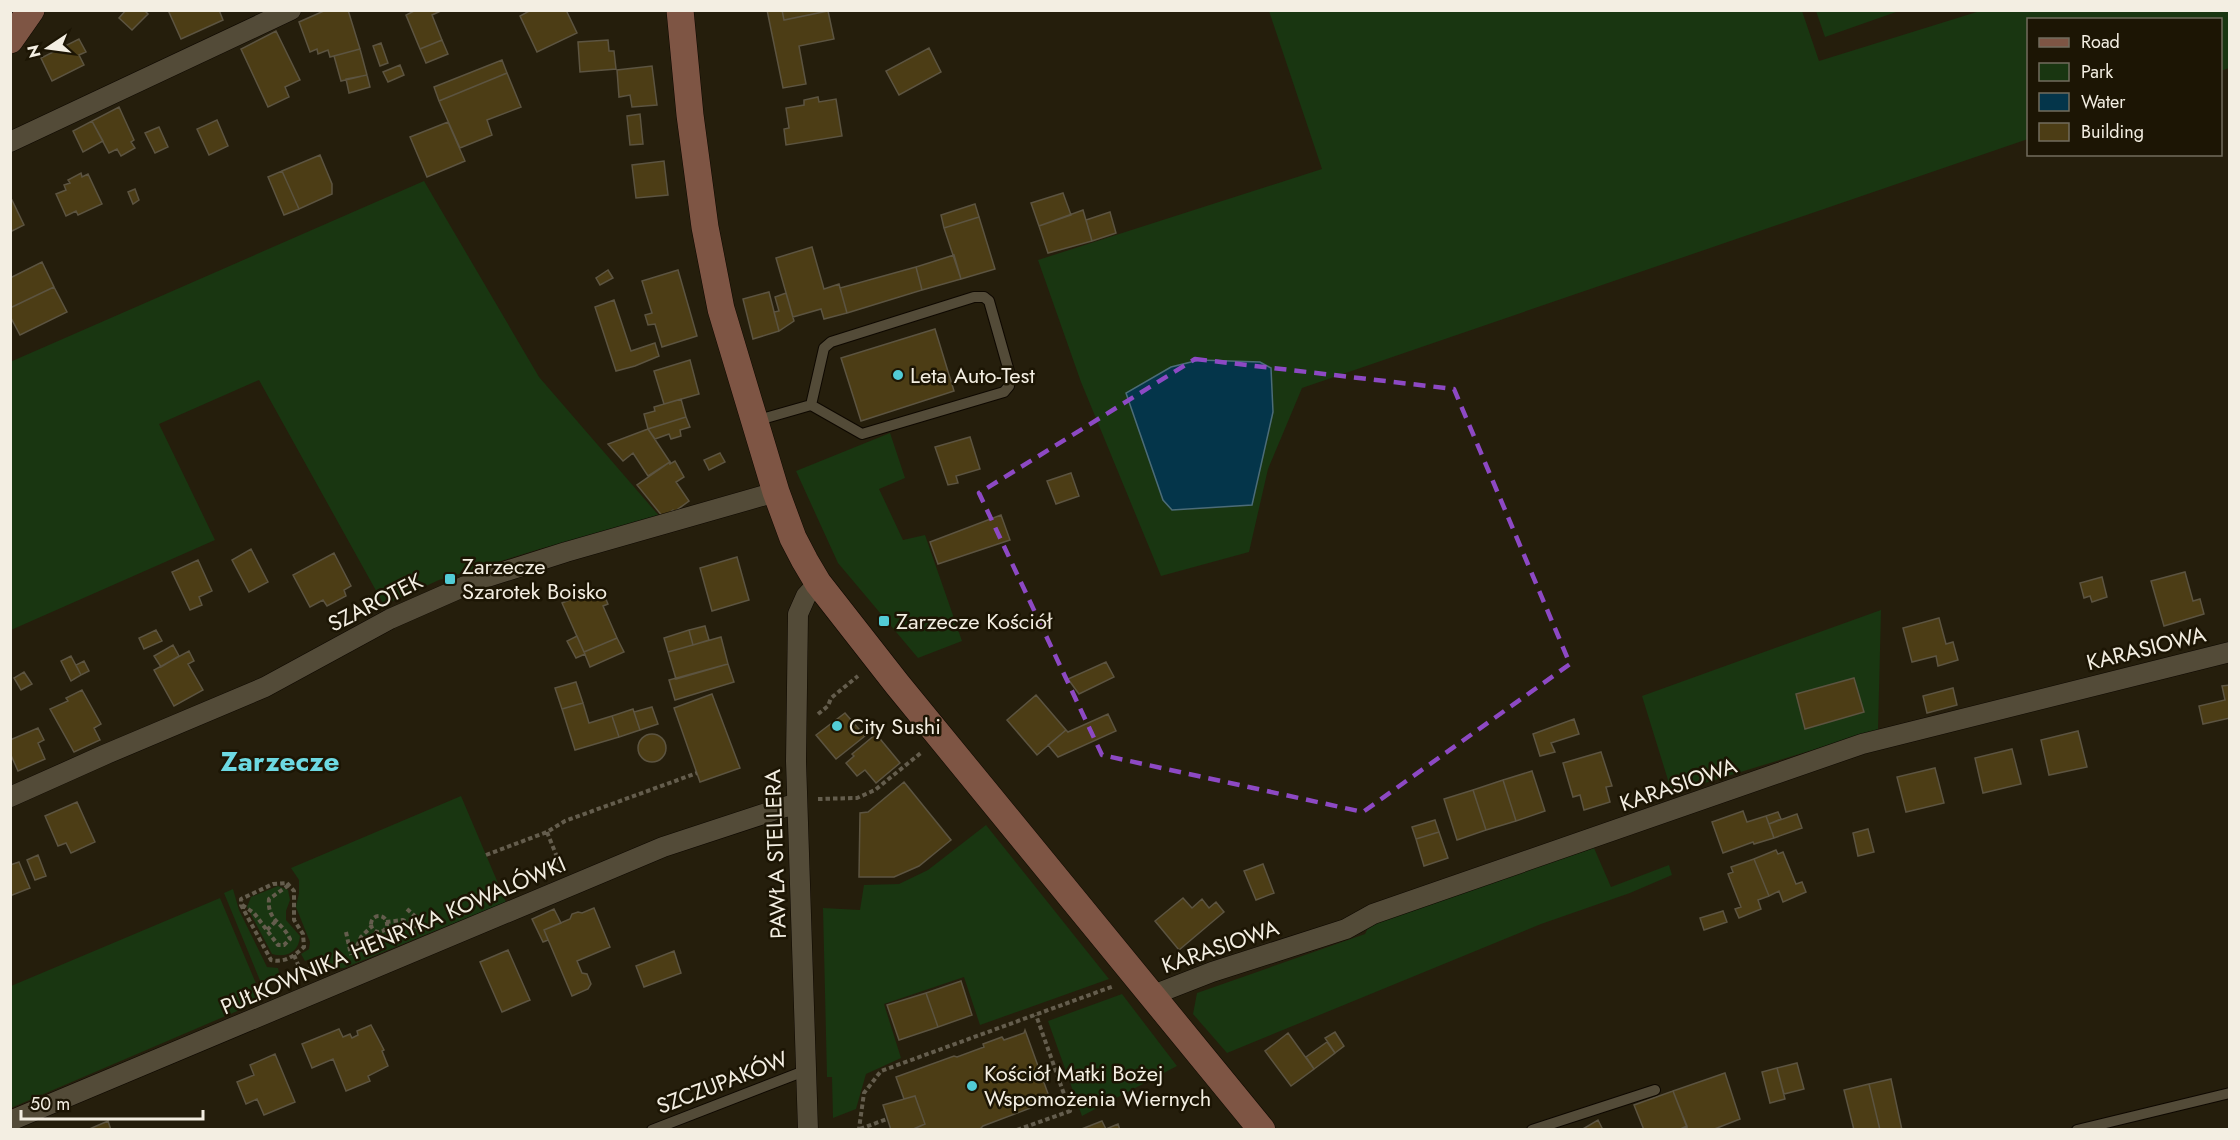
<svg xmlns="http://www.w3.org/2000/svg" width="2240" height="1140" viewBox="0 0 2240 1140" font-family="Jost,sans-serif">
  <style>
    .green { fill: #193611 }
    .water { fill: #04354a; stroke: #4c6c78; stroke-width: 1.5 }
    .building { fill: #4c3d15; stroke: #5c5441; stroke-width: 1.5 }
    .lines { fill: none; stroke-linecap: round; stroke-linejoin: round }
    .lane-casing { stroke: #0e0800; stroke-width: 12 }
    .street-casing { stroke: #0e0800; stroke-width: 21 }
    .secondary-casing { stroke: #0e0800; stroke-width: 28 }
    .path { stroke: #645d4d; stroke-width: 4; stroke-dasharray: 4.5 3; stroke-linecap: butt }
    .lane { stroke: #534b38; stroke-width: 10 }
    .street { stroke: #534b38; stroke-width: 20 }
    .secondary { stroke: #7e5544; stroke-width: 27 }
    .marked { fill: none; stroke: #8d49c4; stroke-width: 4.5; stroke-dasharray: 12 8; stroke-linejoin: round }
    .poi-dot { fill: #52ccd6; stroke: #1c1504; stroke-width: 2 }
    .labels { text-anchor: middle; stroke-width: 5; stroke-linejoin: round; paint-order: stroke }
    .poi-label { font-size: 22px; fill: #f3eee2; stroke: #1c1504; text-anchor: start }
    .street-label { font-size: 22px; fill: #f3eee2; stroke: #1c1504 }
    .district-label { font-size: 28px; font-weight: bold; fill: #6dd9e2; stroke: #1c1504 }
  </style>
  <rect width="100%" height="100%" fill="#251e0c"/>
  <path class="green" d="M1269,11H1802L1819,61L1980,11H2229V68L2221,71L2220,20H2028V139L1302,388L1268,469L1249,552L1161,576L1081,382L1038,260L1322,169Z
    M1816,11V10L1899,11L1825,37Z
    M424,181L539,377L661,518L543,548L439,580L384,605L259,380L159,424L215,540L11,630L10,362Z
    M890,433L905,478L879,489L903,540L925,535L962,641L918,658L838,563L796,471Z
    M1881,610L1878,730L1672,793L1642,696Z
    M461,796L506,902L344,968L323,969L318,956L305,961L301,954L309,949L310,942L296,907L299,893V880L291,868Z
    M986,825L1109,979L980,1025L964,977L884,1004L901,1058L866,1074L856,1109L833,1118L832,1077H827L823,908L860,910L864,885L899,884L928,870Z
    M1594,848L1611,887L1669,865L1672,875L1630,893L1541,924L1227,1053L1193,1014L1197,993L1365,934L1371,922Z
    M278,886L288,890L290,900L286,911V920L300,936C299,952 287,958 272,954L247,907L251,897Z
    M233,889L239,910L267,967L278,968L279,973L261,983L224,893Z
    M220,898L263,1000L11,1108V986Z
    M1122,994L1177,1066L1082,1116L1048,1021Z"/>
  <path class="water" d="M1199,360L1260,362L1271,368L1273,412L1252,505L1172,510L1163,500L1126,393L1171,367Z"/>
  <path class="building" d="M126,10H144L148,14L132,30L119,18Z
    M168,10H219L223,20L181,39Z
    M326,10H348L360,49L330,57L328,50L318,54L317,49L310,52L299,22Z
    M443,10L432,15L442,40L420,49L406,15L416,10Z
    M531,10H566L577,33L537,52L520,16Z
    M767,10H782L784,20L828,11L834,39L799,46L806,84L783,88Z
    M782,10H828V11L784,20Z
    M276,31L300,80L285,87L289,97L268,107L241,49Z
    M79,39L86,52L79,55L84,65L52,81L41,58Z
    M442,40L448,54L426,63L420,49Z
    M608,40L609,51H614L616,69L580,72L578,42Z
    M381,43L388,63L380,66L373,46Z
    M929,48L941,72L899,95L886,71Z
    M360,49L367,75L341,81L334,56Z
    M502,60L507,73L439,101L434,87Z
    M400,65L404,75L388,82L383,72Z
    M652,66L657,105L632,107L630,95L619,97L617,70Z
    M507,73L521,107L487,120L492,135L460,148L439,101Z
    M367,75L370,87L349,93L346,79Z
    M818,97L819,102L836,99L842,136L786,145L784,129L789,128L786,108L804,105V100Z
    M119,107L134,140L131,142L135,148L121,156L117,149L109,153L92,121Z
    M640,114L643,144L630,145L627,116Z
    M217,120L228,146L209,155L197,129Z
    M92,121L103,141L83,152L73,131Z
    M448,122L465,161L427,177L410,137Z
    M159,127L168,147L155,153L145,133Z
    M320,155L332,184V194L299,209L282,171Z
    M664,161L668,195L636,198L632,165Z
    M282,171L299,209L284,215L268,177Z
    M81,173L82,177L88,174L102,204L78,215L76,211L66,216L56,194L66,190L64,185L70,183L68,180Z
    M135,189L139,200L133,204L128,192Z
    M1063,193L1071,215L1039,226L1031,203Z
    M12,200L24,225L10,232V201Z
    M975,204L979,217L944,228L941,215Z
    M1083,210L1092,241L1048,253L1039,226Z
    M1110,212L1116,233L1092,241L1086,220Z
    M979,217L995,269L961,279L944,228Z
    M812,247L824,289L839,284L847,313L824,319L821,309L793,317L776,258Z
    M954,255L961,279L922,290L916,267Z
    M42,262L54,287L10,308V278Z
    M916,267L922,290L847,313L840,288Z
    M608,270L613,278L600,285L596,278Z
    M678,270L697,336L662,347L655,324L648,325L645,315L652,313L642,281Z
    M54,287L67,312L20,335L10,316V308Z
    M769,292L779,331L753,339L743,299Z
    M786,293L794,321L779,331L774,312L779,311L775,297Z
    M614,300L631,351L655,343L659,356L635,366L616,371L595,307Z
    M935,329L954,391L861,421L841,358Z
    M690,360L699,394L664,404L654,371Z
    M681,399L686,417L648,429L644,414L655,411L654,407Z
    M686,417L690,427L680,430L681,436L671,439L669,434L655,439L648,429Z
    M648,429L670,462L648,476L633,453L623,461L608,444Z
    M970,437L980,469L956,476L958,483L948,485L935,447Z
    M720,453L725,462L709,470L704,460Z
    M675,461L684,477L676,482L689,501L674,512L673,510L663,517L637,485L670,462V464Z
    M1071,473L1079,496L1056,504L1047,481Z
    M1001,515L1010,540L938,564L930,542Z
    M251,549L268,582L249,592L232,560Z
    M334,553L351,586L344,590L346,596L327,606L323,600L310,607L293,575Z
    M737,557L749,600L712,611L700,568Z
    M198,560L212,591L199,597L202,605L190,610L172,572Z
    M2185,572L2193,601L2200,599L2204,614L2164,626L2151,581Z
    M2102,577L2107,597L2092,602L2090,596L2084,598L2080,583Z
    M595,589L597,592L602,590L608,604L603,606L617,638L584,652L562,603Z
    M1939,618L1946,644L1953,642L1958,660L1938,666L1936,656L1912,662L1903,628Z
    M705,626L709,640L693,645L689,630Z
    M156,630L162,641L144,649L139,638Z
    M689,630L693,645L668,652L664,638Z
    M577,636L585,654L576,658L567,641Z
    M721,637L728,664L676,679L668,652Z
    M617,638L624,652L590,667L584,652Z
    M173,645L179,656L161,667L154,656Z
    M189,651L194,661L188,664L203,690L174,706L154,670Z
    M71,656L81,675L71,681L61,661Z
    M84,661L89,671L81,675L76,665Z
    M1106,662L1114,677L1079,694L1068,679Z
    M728,664L734,682L675,700L669,680Z
    M24,672L32,684L21,690L14,678Z
    M1854,678L1864,712L1805,729L1796,694Z
    M576,682L583,703L562,709L555,688Z
    M2230,685V718L2203,724L2199,706L2225,700L2222,686Z
    M1953,688L1957,705L1927,713L1923,696Z
    M82,690L101,724L94,728L100,740L74,752L50,709L68,701L66,698Z
    M712,694L740,768L700,782L674,708Z
    M1036,695L1066,730L1037,755L1007,720Z
    M583,703L589,723L612,716L619,737L575,750L562,709Z
    M652,707L658,724L640,730L634,712Z
    M633,709L640,730L619,737L612,716Z
    M845,713L865,736L836,759L816,735Z
    M1108,714L1116,731L1058,757L1048,745L1066,730L1068,732Z
    M1574,719L1579,734L1551,743L1555,752L1540,756L1533,734Z
    M38,728L44,740L38,743L45,759L18,771L10,753V740Z
    M2078,731L2087,767L2049,775L2041,740Z
    M876,734L900,763L876,783L865,770L857,776L846,763L854,756L852,754Z
    M638 748a14 14 0 1 1 28 0a14 14 0 1 1-28 0Z
    M2012,749L2021,784L1983,793L1975,758Z
    M1601,752L1612,786L1606,787L1610,802L1584,810L1580,795L1573,797L1563,763Z
    M1935,768L1944,803L1906,812L1897,777Z
    M1532,771L1545,811L1516,821L1503,780Z
    M1503,780L1516,821L1486,830L1473,790Z
    M904,782L951,840L919,866L894,877H859L860,813L868,812Z
    M1473,790L1486,830L1457,840L1444,799Z
    M77,802L95,842L71,853L66,843L58,846L45,816Z
    M1743,811L1747,822L1766,816L1774,838L1754,844L1753,842L1723,853L1712,822Z
    M1778,812L1781,819L1769,824L1766,816Z
    M1797,814L1802,828L1774,838L1769,824Z
    M1435,820L1439,832L1416,839L1412,827Z
    M1868,829L1874,852L1858,856L1853,833Z
    M1439,832L1448,858L1424,866L1416,839Z
    M1776,850L1778,854L1783,852L1796,884L1802,882L1806,892L1783,902L1779,891L1769,896L1754,859Z
    M38,855L46,876L35,880L27,860Z
    M1754,859L1769,896L1758,900L1761,909L1739,918L1735,909L1741,907L1728,874L1733,872L1731,867Z
    M19,862L30,888L10,896V865Z
    M1263,864L1274,893L1256,900L1244,871Z
    M1183,898L1192,908L1202,899L1209,908L1216,902L1224,912L1179,950L1155,921Z
    M594,908L610,947L577,961L582,973L587,974L591,984L588,989L572,996L544,930L570,919L572,914L578,912L582,913Z
    M554,909L561,923L544,930L548,940L543,942L532,919Z
    M1723,911L1727,922L1704,930L1700,918Z
    M508,950L530,1000L502,1012L480,962Z
    M674,951L681,973L644,987L636,966Z
    M961,981L972,1015L938,1027L926,993Z
    M926,993L938,1027L899,1040L887,1005Z
    M371,1025L384,1050L382,1051L388,1066L368,1076L370,1081L346,1091L333,1059L312,1068L302,1044L339,1029L343,1037L350,1034L352,1038L358,1035L357,1031Z
    M1025,1030L1051,1102L1049,1101L983,1126L979,1130H911L925,1124L915,1096L904,1099L896,1077L954,1056L957,1057L984,1047L983,1044L1002,1037L1004,1040L1024,1033Z
    M1335,1032L1344,1046L1335,1053L1325,1038Z
    M1288,1033L1314,1069L1291,1086L1265,1051Z
    M1327,1042L1335,1053L1314,1069L1306,1057Z
    M275,1054L295,1102L264,1115L257,1099L246,1104L237,1082L254,1075L250,1065Z
    M1797,1063L1804,1089L1784,1094L1777,1068Z
    M1777,1068L1785,1099L1770,1103L1762,1072Z
    M1725,1073L1740,1119L1712,1130H1688L1673,1091Z
    M1891,1079L1902,1130H1880L1869,1084Z
    M1869,1084L1880,1130H1854L1844,1090Z
    M1673,1091L1687,1126L1678,1130H1644L1634,1105Z
    M915,1096L925,1124L911,1130H891L883,1105Z
    M1598,1120L1603,1130H1581Z
    M108,1121L111,1130H87Z
    M1102,1121L1106,1129L1118,1124L1120,1130H1079Z"/>
  <g class="lines">
    <defs>
      <path id="lane" d="M755,421L811,405L862,434L1004,392L1009,386L1010,375L989,301L984,297H974L831,342L824,348L811,405
        M652,1130L807,1070
        M1532,1130L1655,1090
        M2077,1130L2230,1093"/>
      <path id="street" d="M10,142L291,10
        M10,797L104,755L265,687L390,619L481,579L566,552L776,492
        M1153,995L1212,972L1346,929L1373,914L1862,744L2230,652
        M10,1121L663,847L797,803
        M808,1130L796,761L798,614L806,596L818,583"/>
      <path id="secondary" d="M680,10L690,115L705,227L721,309L776,492L793,538L805,561L818,583L897,684L1262,1130
        M10,40L31,10"/>
    </defs>
    <use href="#lane" class="lane-casing"/>
    <use href="#street" class="street-casing"/>
    <use href="#secondary" class="secondary-casing"/>
    <path class="path" d="M818,714L828,706L831,698L858,676
      M818,799L857,798L875,790L922,752
      M547,832L561,867
      M486,855L547,832L565,821L697,773
      M287,883L294,891V920L303,934L304,947C294,956 285,963 271,960L241,905V899L273,884Z
      M242,905L254,913L278,945H284L290,939C282,921 267,921 269,899L289,885
      M407,909L418,919L414,924
      M371 924a8 8 0 1 1 16 0a8 8 0 1 1-16 0Z
      M386,922L403,920L419,928
      M267,930L276,921
      M346,932L351,955
      M354,953L361,937L371,927
      M294,955L302,974
      M292,977L318,965
      M860,1129L887,1119
      M857,1130L859,1129L864,1093L881,1071L1114,986
      M1017,1130L1070,1111L1036,1015"/>
    <use href="#lane" class="lane"/>
    <use href="#street" class="street"/>
    <use href="#secondary" class="secondary"/>
  </g>
  <path class="marked" d="M1195,359L1454,389L1570,664L1363,812L1102,755L979,493Z"/>
  <g class="poi-dot">
    <circle cx="898" cy="375" r="6"/>
    <rect x="444" y="573" width="12" height="12" rx="3"/>
    <rect x="878" y="615" width="12" height="12" rx="3"/>
    <circle cx="837" cy="726" r="6"/>
    <circle cx="972" cy="1086" r="6"/>
  </g>
  <g class="labels">
    <g class="poi-label">
      <text x="910" y="383">Leta Auto-Test</text>
      <text x="462" y="574">Zarzecze<tspan x="462" dy="25">Szarotek Boisko</tspan></text>
      <text x="896" y="629">Zarzecze Kościół</text>
      <text x="849" y="734">City Sushi</text>
      <text x="984" y="1081">Kościół Matki Bożej<tspan x="984" dy="25">Wspomożenia Wiernych</tspan></text>
    </g>
    <g class="street-label">
      <text transform="translate(375 602) rotate(-27)" y="8">SZAROTEK</text>
      <text transform="translate(2146 648) rotate(-14)" y="8">KARASIOWA</text>
      <text transform="translate(1678 784) rotate(-19)" y="8">KARASIOWA</text>
      <text transform="translate(775 854) rotate(-92)" y="8">PAWŁA STELLERA</text>
      <text transform="translate(393 935) rotate(-23)" y="8">PUŁKOWNIKA HENRYKA KOWALÓWKI</text>
      <text transform="translate(1220 946) rotate(-19)" y="8">KARASIOWA</text>
      <text transform="translate(722 1082) rotate(-21)" y="8">SZCZUPAKÓW</text>
    </g>
    <g class="district-label">
      <text x="280" y="771">Zarzecze</text>
    </g>
  </g>
  <rect width="2240" height="1140" fill="none" stroke="#f3eee2" stroke-width="24"/>
  <rect x="2027" y="18" width="195" height="138" fill="#1c1504" stroke="#726c5d" stroke-width="1.5"/>
  <rect x="2039" y="38" width="30" height="9" fill="#7e5544" stroke="#726c5d" stroke-width="1.5"/>
  <text x="2081" y="48" font-size="18" fill="#f3eee2">Road</text>
  <rect x="2039" y="63" width="30" height="18" fill="#193611" stroke="#726c5d" stroke-width="1.5"/>
  <text x="2081" y="78" font-size="18" fill="#f3eee2">Park</text>
  <rect x="2039" y="93" width="30" height="18" fill="#04354a" stroke="#726c5d" stroke-width="1.5"/>
  <text x="2081" y="108" font-size="18" fill="#f3eee2">Water</text>
  <rect x="2039" y="123" width="30" height="18" fill="#4c3d15" stroke="#726c5d" stroke-width="1.5"/>
  <text x="2081" y="138" font-size="18" fill="#f3eee2">Building</text>
  <g transform="translate(48 48) rotate(257)" stroke="#1c1504" stroke-width="4.5" paint-order="stroke">
  <path d="M0-4.5L10 22L0 15L-10 22Z" fill="#f3eee2"/>
  <text y="-9" font-size="16" font-weight="bold" text-anchor="middle" fill="#f3eee2">N</text>
  </g>
  <path d="M21 1110v9h182v-9" fill="none" stroke="#f3eee2" stroke-width="3"/>
  <text x="30" y="1110" font-size="18" fill="#f3eee2" stroke="#1c1504" stroke-width="4.5" paint-order="stroke">50 m</text>
</svg>
